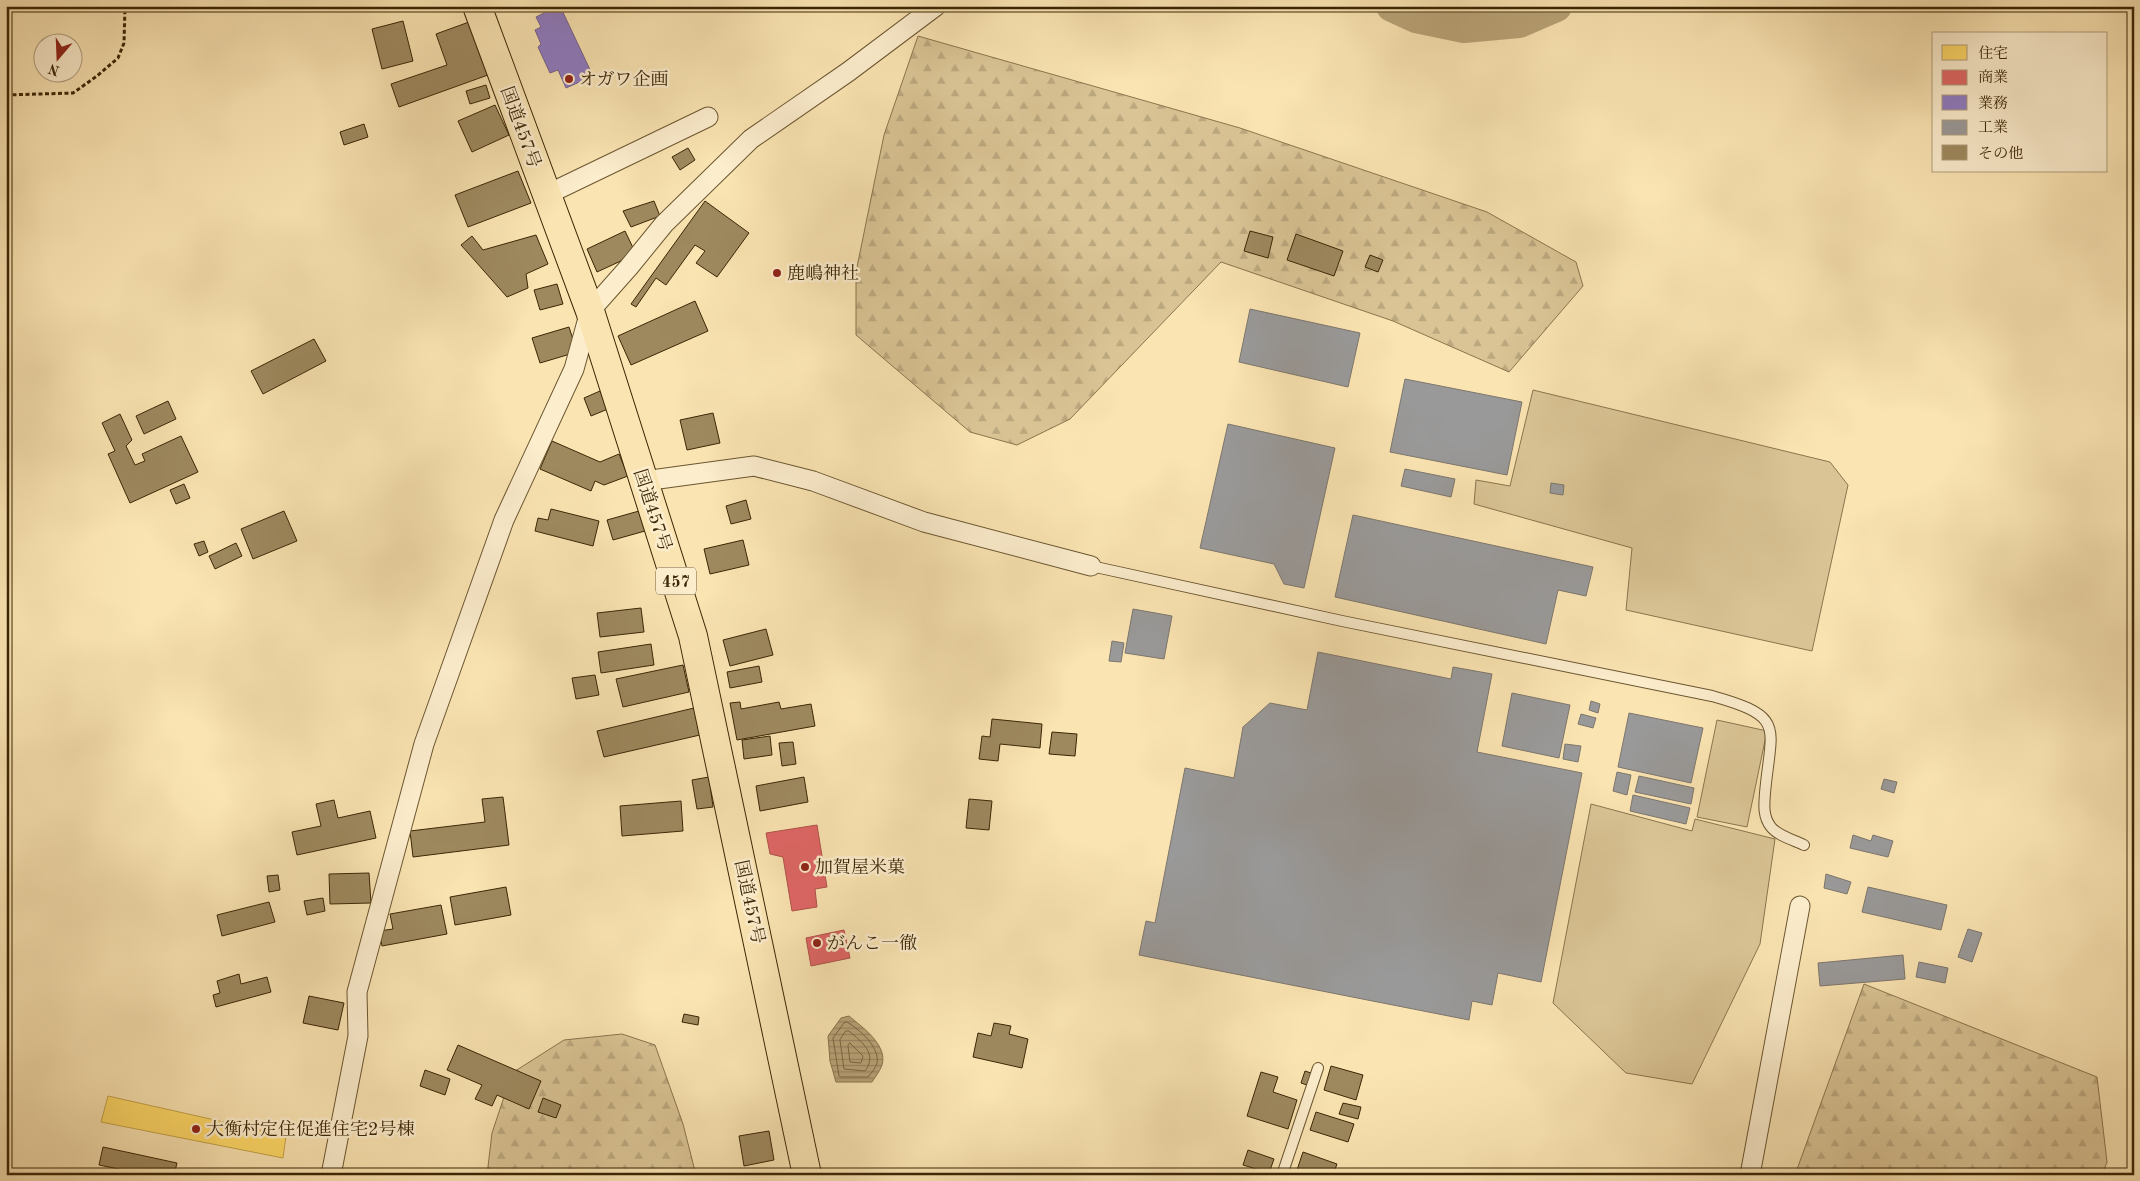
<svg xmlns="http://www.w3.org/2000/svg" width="2140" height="1181" viewBox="0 0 2140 1181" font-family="'Old Standard TT','Noto Serif JP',serif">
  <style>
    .grass { fill: #dac495; stroke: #8a754d }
    .forest { fill: url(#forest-firs); stroke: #8a754d }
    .water { fill: url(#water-rules); stroke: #877149 }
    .homes { fill: #ffd966; stroke: #c4a349 }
    .shops { fill: #e06666; stroke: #ae5349 }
    .offices { fill: #8e7cc3; stroke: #75628a }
    .industry { fill: #999; stroke: #7d766d }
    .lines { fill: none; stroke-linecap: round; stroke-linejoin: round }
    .shore { stroke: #7a643e; stroke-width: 1 }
    .river { stroke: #b9a377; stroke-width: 32 }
    .building { fill: #9e895f; stroke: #3b2605 }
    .service-casing { stroke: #6b5630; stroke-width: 12 }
    .minor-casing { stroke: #6b5630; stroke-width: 21 }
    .trunk-casing { stroke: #3b2605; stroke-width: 30 }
    .path { stroke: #3b2605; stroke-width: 3; stroke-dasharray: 4 2.5; stroke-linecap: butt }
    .service { stroke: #fcedcd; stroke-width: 10 }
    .minor { stroke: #fcedcd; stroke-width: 19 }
    .trunk { stroke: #fae4b2; stroke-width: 28 }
    .poi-dot { fill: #8f2418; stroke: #fcedcd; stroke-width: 2 }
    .labels { text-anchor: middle; stroke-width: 5; stroke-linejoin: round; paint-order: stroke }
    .shield { fill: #fcedcd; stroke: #756241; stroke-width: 1 }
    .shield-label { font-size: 16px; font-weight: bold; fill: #3b2605 }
    .poi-label { font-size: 18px; fill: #3b2605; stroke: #fcedcd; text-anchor: start }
    .street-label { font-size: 18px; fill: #3b2605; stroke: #fcedcd }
  </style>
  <defs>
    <pattern id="forest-firs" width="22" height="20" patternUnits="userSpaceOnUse" patternTransform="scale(1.25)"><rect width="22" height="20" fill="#dac495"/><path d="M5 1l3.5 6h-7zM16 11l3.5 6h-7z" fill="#bca87f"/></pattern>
    <pattern id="water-rules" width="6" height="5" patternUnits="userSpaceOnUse" patternTransform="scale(1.25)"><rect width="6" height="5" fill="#b9a377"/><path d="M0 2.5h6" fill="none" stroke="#988560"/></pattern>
  </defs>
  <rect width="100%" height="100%" fill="#fae4b2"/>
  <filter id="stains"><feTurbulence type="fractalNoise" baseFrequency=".004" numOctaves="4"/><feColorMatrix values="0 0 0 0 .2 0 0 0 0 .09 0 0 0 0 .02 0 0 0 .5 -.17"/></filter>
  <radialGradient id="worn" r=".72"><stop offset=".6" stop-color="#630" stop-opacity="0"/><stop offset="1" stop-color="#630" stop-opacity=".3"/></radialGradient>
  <path class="grass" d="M1533,390L1830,462L1848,485L1812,651L1626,610L1632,548L1474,504L1476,480L1510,486Z
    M1717,720L1767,731L1747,827L1697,817Z
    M1591,804L1692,831L1695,819L1775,839L1760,944L1692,1084L1626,1073L1553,1003Z"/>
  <path class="forest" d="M918,36L1240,128L1487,212L1576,262L1583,286L1509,372L1393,321L1221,262L1070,419L1017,445L970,432L856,335V272L884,135Z
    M1864,984L2097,1077L2107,1162L2102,1175H1795Z
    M622,1034L655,1045L683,1124L696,1175H487L492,1133L512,1073L564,1040Z"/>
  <path class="water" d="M849,1016C862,1027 888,1045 882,1065C880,1071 875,1077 872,1082H836L830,1061L828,1036L841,1018Z"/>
  <path class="homes" d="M108,1096L286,1136L283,1158L101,1122Z"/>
  <path class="shops" d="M817,825L827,887L815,889L817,907L792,911L783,857L770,854L766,833Z
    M844,930L850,958L811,966L806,938Z"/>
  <path class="offices" d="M558,6H560L593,76L566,88L558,70L550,73L538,47L541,44L535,30L541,27L536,17Z"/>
  <path class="industry" d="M1250,309L1360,333L1348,387L1239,362Z
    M1405,379L1522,402L1507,475L1390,452Z
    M1228,424L1335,448L1304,588L1284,584L1274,564L1200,548Z
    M1405,469L1455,479L1451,497L1401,486Z
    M1551,483L1564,485L1563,495L1550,493Z
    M1353,515L1593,567L1586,596L1558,590L1546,644L1335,597Z
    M1133,609L1172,616L1164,659L1125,653Z
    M1112,641L1124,643L1121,662L1109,661Z
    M1318,652L1451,679L1453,667L1492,674L1477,752L1582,773L1541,982L1498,973L1492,1005L1472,1001L1469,1020L1139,955L1146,921L1155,923L1185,768L1234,778L1243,727L1270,703L1307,710Z
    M1512,693L1570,705L1559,758L1502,746Z
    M1591,701L1600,704L1598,713L1589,710Z
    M1629,713L1703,728L1691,783L1618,767Z
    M1581,714L1596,718L1593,728L1578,724Z
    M1565,744L1581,746L1578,762L1563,759Z
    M1617,772L1631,775L1627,795L1613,791Z
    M1639,776L1694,788L1691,804L1635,792Z
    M1884,779L1897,782L1894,793L1881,789Z
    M1633,795L1690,808L1686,824L1630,811Z
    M1853,835L1871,841L1873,835L1893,841L1888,857L1850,848Z
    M1826,874L1851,882L1847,894L1824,888Z
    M1868,887L1947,905L1941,930L1862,912Z
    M1968,929L1982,933L1972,962L1958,957Z
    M1903,955L1905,979L1820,986L1818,963Z
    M1919,962L1948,968L1945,983L1916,977Z"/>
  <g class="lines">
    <path class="shore" d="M847,1022C859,1029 880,1047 877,1063C876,1068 871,1073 868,1077H841L839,1076L833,1038L844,1023Z
      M846,1031H849C862,1042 878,1054 865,1071L844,1069L840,1040Z
      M850,1043L863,1056L861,1063L850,1062L848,1046Z"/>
    <path class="river" d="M1392,6L1416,17L1464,27L1519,22L1556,6"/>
  </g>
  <path class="building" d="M403,21L413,61L382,69L372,29Z
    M469,22L488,75L399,107L391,84L447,65L436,34Z
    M486,85L490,98L470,104L466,91Z
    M495,105L509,135L472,152L458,121Z
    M364,124L368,137L344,145L340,132Z
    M688,148L695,160L680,170L672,157Z
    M518,171L531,203L468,227L455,195Z
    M654,201L660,216L631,227L623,211Z
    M705,201L749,233L717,277L696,263L705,251L695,245L666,285L656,278L636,307L631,304Z
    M625,231L636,254L597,272L587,249Z
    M1250,231L1273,237L1268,258L1244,251Z
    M1296,234L1343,251L1334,276L1287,260Z
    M536,235L548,264L526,274L528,288L507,297L461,245L472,236L483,250Z
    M1370,255L1383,260L1378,272L1365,267Z
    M557,284L563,304L540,310L534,290Z
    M695,301L708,331L631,365L618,336Z
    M569,327L577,352L540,363L532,338Z
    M314,339L326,361L263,394L251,371Z
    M600,391L608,409L591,416L584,398Z
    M168,401L176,419L144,434L136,416Z
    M713,413L720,443L687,450L680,420Z
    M120,414L132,440L126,446L135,465L145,461L142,454L181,436L198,472L130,503L108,454L115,451L102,423Z
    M552,441L600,462L619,454L628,476L604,485L595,481L591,491L540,469Z
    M184,484L190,498L176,504L170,490Z
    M746,500L751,519L731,524L726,506Z
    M551,509L599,521L593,546L535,531L538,518L548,520Z
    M284,511L297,541L253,559L241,529Z
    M639,511L645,531L613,540L607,520Z
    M743,540L749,565L710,574L704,549Z
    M204,541L208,552L199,556L194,544Z
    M236,543L242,556L215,569L209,556Z
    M641,608L644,632L600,637L597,613Z
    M766,629L773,655L730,666L723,640Z
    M651,644L654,665L601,673L598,652Z
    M683,665L689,692L623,707L616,679Z
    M759,666L762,682L730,688L727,672Z
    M595,675L599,695L576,699L572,678Z
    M740,702L741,709L779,702L781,709L811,704L815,726L737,740L730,703Z
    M694,708L700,735L604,757L597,731Z
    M992,719L1042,724L1040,748L1000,744L998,761L979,759L982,736L990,737Z
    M1052,732L1077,734L1075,756L1049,754Z
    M770,736L772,755L744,759L742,740Z
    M793,742L796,764L782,766L779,743Z
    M709,777L713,807L697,809L692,780Z
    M804,777L808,802L760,811L756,786Z
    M503,797L509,845L413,857L410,831L485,822L482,799Z
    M969,799L992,801L989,830L966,828Z
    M334,800L338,818L370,811L376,838L297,855L292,832L321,826L316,804Z
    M681,801L683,831L622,836L620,806Z
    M369,873L371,903L330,904L329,874Z
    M278,875L280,890L269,892L267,876Z
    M506,887L511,915L455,925L450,897Z
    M323,898L325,911L307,915L304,901Z
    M269,902L275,922L222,936L217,915Z
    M441,905L447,934L382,946L379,931L393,929L390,914Z
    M239,974L241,984L267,977L271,992L216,1007L213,995L220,993L217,981Z
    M309,996L344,1003L338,1030L303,1023Z
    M684,1014L699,1017L698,1025L682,1022Z
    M994,1023L1011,1026L1009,1034L1028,1039L1022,1068L973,1057L978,1033L991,1036Z
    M458,1045L541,1081L529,1109L497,1095L492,1106L475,1099L482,1085L447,1070Z
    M1331,1066L1363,1075L1356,1100L1324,1090Z
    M425,1070L450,1079L445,1095L420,1086Z
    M1305,1071L1314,1074L1310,1086L1301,1083Z
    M1261,1072L1278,1077L1273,1092L1297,1100L1288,1129L1247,1116Z
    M543,1098L561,1105L556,1118L538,1112Z
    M1343,1103L1361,1107L1358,1119L1339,1114Z
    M1316,1112L1354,1124L1348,1142L1310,1130Z
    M769,1131L774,1160L744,1166L739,1136Z
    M103,1147L177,1163L174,1175H147L99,1165Z
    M1248,1150L1274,1159L1269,1173L1243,1165Z
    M1303,1152L1337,1164L1333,1175H1311L1297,1170Z"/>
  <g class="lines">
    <defs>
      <path id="service" d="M1091,566L1342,621L1712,696C1787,717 1771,726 1765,793C1764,805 1763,817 1771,827C1778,836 1794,840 1804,845
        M1282,1175L1318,1068"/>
      <path id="minor" d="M546,195L708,117
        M644,481L754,466L813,481L924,522L1091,566
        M331,1175L358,1036L357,992L424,744L504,520L574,369L590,311L629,267L664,224L751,139L848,72L936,6
        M1750,1175L1800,906"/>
      <path id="trunk" d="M477,6L590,311L693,636L807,1175"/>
    </defs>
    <use href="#service" class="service-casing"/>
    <use href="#minor" class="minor-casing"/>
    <use href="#trunk" class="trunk-casing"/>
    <path class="path" d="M6,95L73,93L97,76L118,58L124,43L125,6"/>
    <use href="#service" class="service"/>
    <use href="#minor" class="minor"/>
    <use href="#trunk" class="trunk"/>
  </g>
  <g class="poi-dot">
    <circle cx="569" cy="79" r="5"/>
    <circle cx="777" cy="273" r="5"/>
    <circle cx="805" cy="867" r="5"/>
    <circle cx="817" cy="943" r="5"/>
    <circle cx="196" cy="1129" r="5"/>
  </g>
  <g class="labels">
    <rect class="shield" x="656" y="567.5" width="40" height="27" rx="4"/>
    <g class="shield-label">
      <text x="676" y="587">457</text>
    </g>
    <g class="poi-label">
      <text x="579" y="85">オガワ企画</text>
      <text x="787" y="279">鹿嶋神社</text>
      <text x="815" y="873">加賀屋米菓</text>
      <text x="827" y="949">がんこ一徹</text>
      <text x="206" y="1135">大衡村定住促進住宅2号棟</text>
    </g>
    <g class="street-label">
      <text transform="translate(521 127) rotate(70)" y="6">国道457号</text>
      <text transform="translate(653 510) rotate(72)" y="6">国道457号</text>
      <text transform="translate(750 902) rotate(78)" y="6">国道457号</text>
    </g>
  </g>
  <rect width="2140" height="1181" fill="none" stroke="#fae4b2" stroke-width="25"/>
  <rect x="8" y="8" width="2125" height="1166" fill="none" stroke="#3b2605" stroke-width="2.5"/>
  <rect x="12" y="12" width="2115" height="1156" fill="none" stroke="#3b2605"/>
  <rect x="1932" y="32" width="175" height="140" fill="#fcedcd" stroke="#af9d7d"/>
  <rect x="1942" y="45" width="25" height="15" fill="#ffd966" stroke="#af9d7d"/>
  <text x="1978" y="58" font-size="15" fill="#3b2605">住宅</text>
  <rect x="1942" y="70" width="25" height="15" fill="#e06666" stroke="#af9d7d"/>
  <text x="1978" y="82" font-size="15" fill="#3b2605">商業</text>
  <rect x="1942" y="95" width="25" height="15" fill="#8e7cc3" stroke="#af9d7d"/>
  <text x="1978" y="108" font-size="15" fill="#3b2605">業務</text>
  <rect x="1942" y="120" width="25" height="15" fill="#999999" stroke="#af9d7d"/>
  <text x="1978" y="132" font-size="15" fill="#3b2605">工業</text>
  <rect x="1942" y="145" width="25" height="15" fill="#9e895f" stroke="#af9d7d"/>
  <text x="1978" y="158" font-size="15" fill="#3b2605">その他</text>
  <g transform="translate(58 58) rotate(199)"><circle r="24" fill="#fcedcd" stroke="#af9d7d"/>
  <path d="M0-4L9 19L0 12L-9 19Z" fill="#8f2418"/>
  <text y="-8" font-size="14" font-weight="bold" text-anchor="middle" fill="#3b2605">N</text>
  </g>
  <rect width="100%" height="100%" filter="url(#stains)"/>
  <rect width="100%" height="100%" fill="url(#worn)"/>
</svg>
